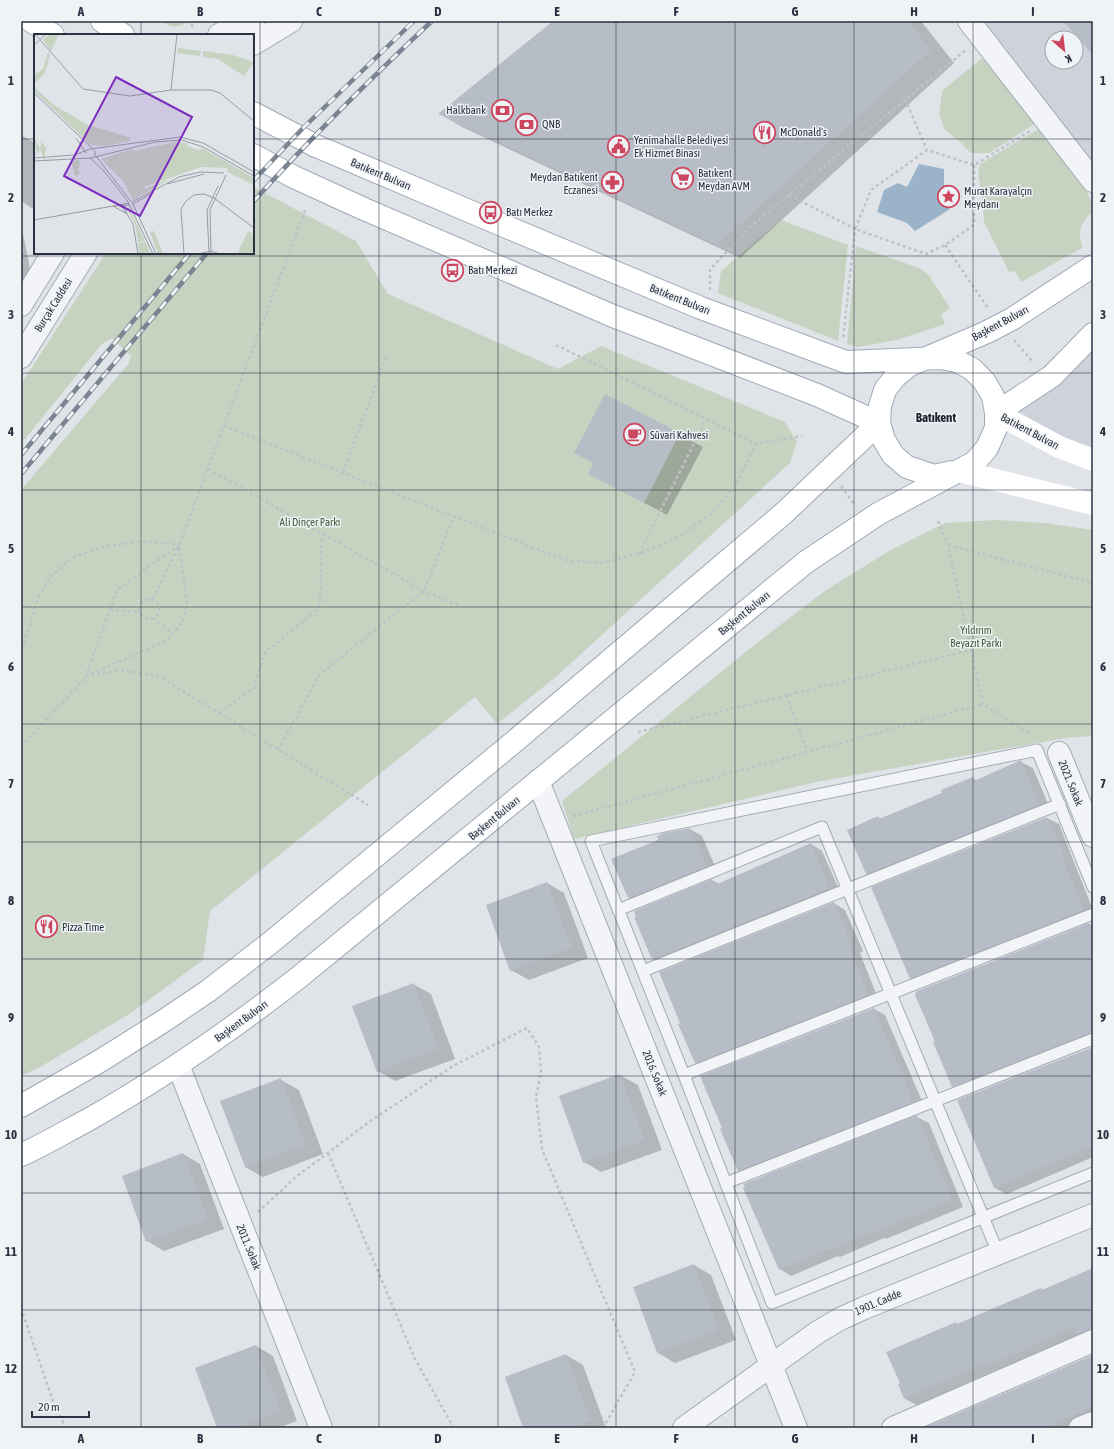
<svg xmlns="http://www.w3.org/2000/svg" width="1114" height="1449" viewBox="0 0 1114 1449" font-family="'Asap Condensed',sans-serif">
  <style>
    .built { fill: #ced3db; fill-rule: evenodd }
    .green { fill: #c6d3c1 }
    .water { fill: #9bb3c8 }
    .shadow { fill: #0003 }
    .building { fill: #b7bdc6 }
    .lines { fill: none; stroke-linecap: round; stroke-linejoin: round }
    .service-casing { stroke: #a5abb3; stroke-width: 13 }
    .minor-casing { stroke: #a5abb3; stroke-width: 24 }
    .tertiary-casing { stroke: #a5abb3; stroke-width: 24 }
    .primary-casing { stroke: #9fa9b4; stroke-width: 24 }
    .path { stroke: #bec2c7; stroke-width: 2.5; stroke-dasharray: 3 3; stroke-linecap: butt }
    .service { stroke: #f3f4f7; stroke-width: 11 }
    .minor { stroke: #f3f4f7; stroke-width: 22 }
    .tertiary { stroke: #f3f4f7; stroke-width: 22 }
    .secondary { stroke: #fff; stroke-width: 22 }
    .primary { stroke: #fff; stroke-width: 22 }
    .rail-casing { stroke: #7a8492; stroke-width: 4.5 }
    .rail { stroke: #f0f3f6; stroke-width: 3; stroke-dasharray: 9; stroke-linecap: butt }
    .grid { fill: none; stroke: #293240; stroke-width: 1; stroke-opacity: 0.55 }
    .labels { text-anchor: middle; stroke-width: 3; stroke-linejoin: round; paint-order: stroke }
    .poi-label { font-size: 11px; fill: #293240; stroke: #f0f3f6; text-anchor: start }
    .street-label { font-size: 11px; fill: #293240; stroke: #f0f3f6 }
    .park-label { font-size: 11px; fill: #3f5c36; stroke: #f0f3f6 }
    .quarter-label { font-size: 13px; font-weight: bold; fill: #1b2331; stroke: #f0f3f6 }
    .inset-road { fill: none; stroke: #979da5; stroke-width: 1 }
    .view { fill: #7b2cbf; fill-opacity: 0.15; stroke: #7b2cbf; stroke-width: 2 }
    .inset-edge { fill: none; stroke: #293240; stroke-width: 2 }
    .neatline { fill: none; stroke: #293240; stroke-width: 1.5 }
    .grid-label { font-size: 13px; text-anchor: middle; font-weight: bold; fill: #293240 }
  </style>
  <rect width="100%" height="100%" fill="#e0e4e9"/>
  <path class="built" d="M969,21H1093V181ZM1052,38H1076V62H1052Z
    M1093,334V460L996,413Z"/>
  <path class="green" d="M162,21H188C177,29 173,28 162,21Z
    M981,59L988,60L1036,123L989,153H971L960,142L945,130L939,114L942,91Z
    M1040,128C1055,148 1093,188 1093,212C1087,215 1081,225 1080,231C1079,236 1082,243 1082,248L1021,282L1015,271L1009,272L984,222L982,197L978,173L980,164Z
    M253,187L356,241L388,294L558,369L601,346L785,422L797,442L790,463L557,676L497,724L475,697L210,911L203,960L131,1013L42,1066L21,1076V490L129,363L131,356L112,338L101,345L21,444V384L106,253H253Z
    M781,220L848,245L838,341L718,293L721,271Z
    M856,246L919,268L928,274L950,308L941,314L945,324L897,340L858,347L847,344Z
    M996,520L1045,523L1093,530V736L1065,738L821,781L574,839L562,801L753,646L826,590L891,550L945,523Z"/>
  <path class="water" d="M919,164L944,169V200L950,209L915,231L907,223L877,212L884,190L898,183L907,187Z"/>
  <path class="shadow" d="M555,21H921L954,63L740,258L462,127L440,114Z
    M21,135L35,143V210L21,201Z
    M21,224L32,278L21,280Z
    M605,395L703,447L667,515L612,486L595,464L575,452Z
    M1021,762L1033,768L1051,811L878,880L866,874L878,817L881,819L943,793L973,778L977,781Z
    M1047,818L1059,824L1093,910L922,985L910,978Z
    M690,829L702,836L718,873L640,904L629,898Z
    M811,844L822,851L839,889L665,965L654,959L636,918L712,880L719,884Z
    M547,883L564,893L588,958L529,980L511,970Z
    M834,903L845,910L863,951L860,953L879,1001L707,1069L696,1062Z
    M1089,924L1093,926V1033L1087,1029L1086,1031L1093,1035L964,1093L953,1086L916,995Z
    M413,984L431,994L455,1059L395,1081L378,1071Z
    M874,1009L885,1015L922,1101L750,1177L739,1170Z
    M1093,1048V1157L1007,1194L995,1188L959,1100Z
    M620,1075L638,1085L662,1150L601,1172L584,1162Z
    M281,1080L299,1090L323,1154L263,1177L245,1167Z
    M917,1117L929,1123L963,1207L886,1239L884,1238L840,1257L838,1256L791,1276L780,1269Z
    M183,1154L200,1164L224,1229L164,1251L147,1241Z
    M694,1265L711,1275L736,1340L675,1363L658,1353Z
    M1093,1269V1339L1002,1371L998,1369L917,1405L905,1399L899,1385L956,1323L958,1325L1041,1289L1044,1290Z
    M256,1346L273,1356L297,1421L278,1428H218Z
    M566,1355L583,1365L606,1428H525Z
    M1093,1356V1421L1081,1428H927Z"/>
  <path class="building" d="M553,21H909L931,50L717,245L438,114Z
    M1063,21H1093V55Z
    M605,394L680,433L644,503L588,474L594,463L574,453Z
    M1021,760L1040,805L866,874L847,830L878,816L879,819L942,793L941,790L973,777L974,781Z
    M1047,817L1064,855L1062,856L1084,910L910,979L871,887Z
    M690,828L707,866L628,898L611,859L658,840L657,836L664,833Z
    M811,843L828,883H826L828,889L653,959L651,957L634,917H636L634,911L712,879L715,885Z
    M547,882L572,948L510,971L486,905Z
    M834,902L852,945L849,946L869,995L695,1063L678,1024L680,1023L659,972Z
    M1089,923L1093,932V1032L952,1087L933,1042L935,1041L915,995L916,994L915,992Z
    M414,983L438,1049L377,1072L352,1006Z
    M874,1008L911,1094L909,1095L912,1103L738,1171L720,1129L722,1128L700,1076Z
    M1093,1047V1146L994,1188L957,1100Z
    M620,1074L645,1140L583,1163L559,1096Z
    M281,1078L306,1145L245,1167L220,1101Z
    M917,1115L952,1200L874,1233L873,1232L828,1251L827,1250L779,1270L743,1188L745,1187L743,1184Z
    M183,1153L208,1219L146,1242L122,1176Z
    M694,1264L719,1330L657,1353L633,1287Z
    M1093,1268V1329L1077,1334L1074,1327L990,1365L988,1362L904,1399L898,1384L900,1383L886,1352L956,1322L957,1324L1041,1288L1042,1290Z
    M256,1345L281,1411L235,1428H217L195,1368Z
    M566,1354L591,1421L571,1428H523L505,1377Z
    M1093,1355V1407L1045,1428H924Z"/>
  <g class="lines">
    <defs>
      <path id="service" d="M1093,887L1037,750L591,841L684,1075L772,1303L1093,1173
        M618,910L822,827L998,1253
        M643,971L1060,804
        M684,1075L1093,914
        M726,1183L1093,1039"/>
      <path id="minor" d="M969,21L1093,181
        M1059,753L1093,836
        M538,781L796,1428
        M178,1065L321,1428
        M893,1428L1093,1341
        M1080,1428L1093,1423"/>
      <path id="tertiary" d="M242,21L265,37
        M219,35L243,21
        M253,44L291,21
        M21,305L53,253
        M21,357L86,253
        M684,1428L818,1332L840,1319L864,1308L1093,1215"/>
      <path id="primary" d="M31,21L53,35
        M102,21L123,35
        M253,155L294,177L364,209L613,316L817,395L879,423
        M996,413L1052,376L1093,334
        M952,472L934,476L907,467L893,455L884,440L879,423L880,406L885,390L895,377L908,366L987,332L1012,319L1093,266
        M21,1106L100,1061L162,1022L208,991L270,943L509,746L784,513L879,423
        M21,1155C43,1145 65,1132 86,1121C161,1079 230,1031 298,978L806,562L878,514L975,462L987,448L996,428V413L993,396L984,381L972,369L957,361L940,358L846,362L701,308L502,225L316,146L253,113"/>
    </defs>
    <use href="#service" class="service-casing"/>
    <use href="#minor" class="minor-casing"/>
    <use href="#tertiary" class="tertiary-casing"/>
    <use href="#primary" class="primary-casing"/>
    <path class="path" d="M186,21L194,27
      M905,99L927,150
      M974,165V225L945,245L926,254L855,229L871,190L927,150L974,165L1030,131
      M789,195L855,229L843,339
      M945,245L988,308
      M710,290V269L755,223L967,49
      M1014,340L1034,363
      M556,345L756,444
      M224,426L565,560L601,563L639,554L680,536L710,515L733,489L756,444L802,436
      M208,469L424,591L460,606
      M343,472L387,355
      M841,486L855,505
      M938,521L948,545L983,704L1032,735
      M948,545L1093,583
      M639,554L706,419
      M139 609a10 10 0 1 1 20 0a10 10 0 1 1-20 0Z
      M153,599L179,545
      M110,610L140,612
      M154,618L173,634
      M21,655L37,600L50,577L72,558L100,547L142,541L179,545L117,590L86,676L118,670L141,673L162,678L368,805
      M91,674L167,640L182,623L187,603L179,545L306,208
      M787,695L807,752
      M219,713L254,688L263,656L267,650L275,645L314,612L318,607L320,599L322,534
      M638,732L971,650
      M21,747L87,676
      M278,750L320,674L424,591L454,516
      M573,816L983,704
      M328,1153L415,1359L454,1428
      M258,1212L297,1176L369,1122L453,1066L527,1028L539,1047L541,1072L536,1097L542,1149L635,1372L603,1428
      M21,1308L53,1401L66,1428"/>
    <use href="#service" class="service"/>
    <use href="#minor" class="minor"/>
    <use href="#tertiary" class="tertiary"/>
    <path class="secondary" d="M996,413L1059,447L1093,460
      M959,471L1093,504"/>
    <use href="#primary" class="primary"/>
    <defs>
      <path id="rail" d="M253,181L303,128L414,21
        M253,202C310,139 370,79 432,21
        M21,455L190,253
        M21,474L207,253"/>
    </defs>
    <use href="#rail" class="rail-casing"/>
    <use href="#rail" class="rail"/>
  </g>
  <path class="grid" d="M141,21V35M260,21V1428M379,21V1428M498,21V1428M616,21V1428M735,21V1428M854,21V1428M973,21V1428M21,139H35M253,139H1093M141,253V1428M21,256H1093M21,373H1093M21,490H1093M21,607H1093M21,724H1093M21,842H1093M21,959H1093M21,1076H1093M21,1193H1093M21,1310H1093"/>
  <defs>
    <symbol id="bank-ring" viewBox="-11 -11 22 22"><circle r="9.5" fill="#f0f3f6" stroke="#cc4660" stroke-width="1.5"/><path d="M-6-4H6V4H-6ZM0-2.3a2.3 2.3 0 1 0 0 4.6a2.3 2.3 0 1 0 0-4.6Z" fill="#cc4660"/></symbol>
    <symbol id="restaurant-ring" viewBox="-11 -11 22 22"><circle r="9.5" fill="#f0f3f6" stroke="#cc4660" stroke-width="1.5"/><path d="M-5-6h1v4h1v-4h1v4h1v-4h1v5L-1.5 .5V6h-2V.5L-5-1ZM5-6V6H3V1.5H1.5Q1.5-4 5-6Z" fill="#cc4660"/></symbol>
    <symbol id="civic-ring" viewBox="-11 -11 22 22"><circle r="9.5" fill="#f0f3f6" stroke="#cc4660" stroke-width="1.5"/><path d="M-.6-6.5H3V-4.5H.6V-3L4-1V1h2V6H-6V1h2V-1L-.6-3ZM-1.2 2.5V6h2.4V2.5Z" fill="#cc4660"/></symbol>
    <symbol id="supermarket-ring" viewBox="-11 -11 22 22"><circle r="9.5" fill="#f0f3f6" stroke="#cc4660" stroke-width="1.5"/><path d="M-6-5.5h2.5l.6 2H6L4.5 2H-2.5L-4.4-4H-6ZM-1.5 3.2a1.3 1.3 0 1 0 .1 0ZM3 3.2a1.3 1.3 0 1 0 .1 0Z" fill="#cc4660"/></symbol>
    <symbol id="pharmacy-ring" viewBox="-11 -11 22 22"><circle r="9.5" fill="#f0f3f6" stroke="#cc4660" stroke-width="1.5"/><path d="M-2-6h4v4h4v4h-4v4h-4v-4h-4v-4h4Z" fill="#cc4660"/></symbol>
    <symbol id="sight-ring" viewBox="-11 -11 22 22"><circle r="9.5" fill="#f0f3f6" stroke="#cc4660" stroke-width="1.5"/><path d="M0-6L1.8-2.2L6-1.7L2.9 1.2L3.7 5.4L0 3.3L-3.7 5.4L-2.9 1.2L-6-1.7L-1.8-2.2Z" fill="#cc4660"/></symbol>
    <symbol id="bus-ring" viewBox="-11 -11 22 22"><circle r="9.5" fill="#f0f3f6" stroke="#cc4660" stroke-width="1.5"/><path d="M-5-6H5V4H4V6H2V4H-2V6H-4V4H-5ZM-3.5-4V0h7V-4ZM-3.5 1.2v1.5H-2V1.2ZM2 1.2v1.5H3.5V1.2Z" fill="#cc4660"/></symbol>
    <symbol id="cafe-ring" viewBox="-11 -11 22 22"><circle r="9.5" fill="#f0f3f6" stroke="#cc4660" stroke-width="1.5"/><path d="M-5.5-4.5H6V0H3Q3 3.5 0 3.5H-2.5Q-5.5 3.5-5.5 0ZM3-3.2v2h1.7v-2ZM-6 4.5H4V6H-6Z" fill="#cc4660"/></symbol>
  </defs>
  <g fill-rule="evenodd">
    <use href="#bank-ring" x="490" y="98" width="25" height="25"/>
    <use href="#bank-ring" x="514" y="112" width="25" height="25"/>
    <use href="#restaurant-ring" x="752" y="120" width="25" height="25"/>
    <use href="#civic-ring" x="606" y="134" width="25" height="25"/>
    <use href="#supermarket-ring" x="670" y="166" width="25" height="25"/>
    <use href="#pharmacy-ring" x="600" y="170" width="25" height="25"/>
    <use href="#sight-ring" x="936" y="184" width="25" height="25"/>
    <use href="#bus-ring" x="478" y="200" width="25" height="25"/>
    <use href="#bus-ring" x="440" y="258" width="25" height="25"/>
    <use href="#cafe-ring" x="622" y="422" width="25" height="25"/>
    <use href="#restaurant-ring" x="34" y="914" width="25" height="25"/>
  </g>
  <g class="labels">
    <g class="poi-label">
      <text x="486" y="114" text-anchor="end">Halkbank</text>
      <text x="542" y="128">QNB</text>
      <text x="780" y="136">McDonald's</text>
      <text x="634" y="144">Yenimahalle Belediyesi<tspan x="634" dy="13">Ek Hizmet Binası</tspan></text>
      <text x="698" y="177">Batıkent<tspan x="698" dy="13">Meydan AVM</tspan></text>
      <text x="598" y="181" text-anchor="end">Meydan Batıkent<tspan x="598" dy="13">Eczanesi</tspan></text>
      <text x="964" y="195">Murat Karayalçın<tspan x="964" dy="13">Meydanı</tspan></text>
      <text x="506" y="216">Batı Merkez</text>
      <text x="468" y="274">Batı Merkezi</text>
      <text x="650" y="439">Süvari Kahvesi</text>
      <text x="62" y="931">Pizza Time</text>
    </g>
    <g class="street-label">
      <text transform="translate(381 174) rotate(23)" y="4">Batıkent Bulvarı</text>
      <text transform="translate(680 299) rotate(22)" y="4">Batıkent Bulvarı</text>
      <text transform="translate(53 305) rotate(-58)" y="4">Burçak Caddesi</text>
      <text transform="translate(1000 323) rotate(-28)" y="4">Başkent Bulvarı</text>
      <text transform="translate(1030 431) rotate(28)" y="4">Batıkent Bulvarı</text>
      <text transform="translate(744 613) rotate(-39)" y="4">Başkent Bulvarı</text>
      <text transform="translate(1071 783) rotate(68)" y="4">2021. Sokak</text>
      <text transform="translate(494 818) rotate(-39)" y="4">Başkent Bulvarı</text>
      <text transform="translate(241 1021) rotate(-36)" y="4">Başkent Bulvarı</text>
      <text transform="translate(655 1073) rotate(68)" y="4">2016. Sokak</text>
      <text transform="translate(249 1247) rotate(68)" y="4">2011. Sokak</text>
      <text transform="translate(878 1302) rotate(-23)" y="4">1901. Cadde</text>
    </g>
    <g class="park-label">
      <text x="310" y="526">Ali Dinçer Parkı</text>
      <text x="976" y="634">Yıldırım<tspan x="976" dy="13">Beyazıt Parkı</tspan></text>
    </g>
    <g class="quarter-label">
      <text x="936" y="422">Batıkent</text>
    </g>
  </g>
  <g transform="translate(34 34)">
    <rect width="220" height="220" fill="#e0e4e9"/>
    <path d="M15,0H25L17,17L9,6ZM144,14L167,17L166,22L143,19ZM169,17L199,21L220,28L210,42L184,25L169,23ZM14,18L16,21L11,39L0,50V41L9,35ZM0,53L20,71L52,90L97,104L96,107L71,112L57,111L0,57ZM0,103L5,114L7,112V106L13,116L11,118V128L6,115L3,120ZM141,108L154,109L153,112L165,116L168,114L220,144V151L193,138L194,134L167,133L110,153L111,155L140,143L99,166L90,148L67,125L98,115L99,117ZM41,126L47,127L44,136L46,140L41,142L38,130ZM93,174H95L111,207L104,208L102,193ZM120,197L129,220H124L116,198ZM214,197L220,200V218L208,220L204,218ZM112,208L116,220H105L104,209Z" fill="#c6d3c1"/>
    <path class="inset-road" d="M1,0L49,55L96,62L137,56H177L186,59L220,87M0,11L12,0M137,56L143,0M0,59L61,117V121L99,170L122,220M42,104L52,119M0,124L40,121L56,115L146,103L169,109L220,138M56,124L69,136L93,166L119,220M0,127L57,124L121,108L148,106L169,113L220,142M133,150L170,140M98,168L145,143L166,138L190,139M95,169L79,172L96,171M99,170L120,158M87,172L93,180L90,171M0,186L79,172L93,180L99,190L104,220M175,219L173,176L184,152M177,219L176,176L192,141M150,220L147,175L152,167L160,161L170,160L180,164L220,194M164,220L177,217L186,220"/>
    <path class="view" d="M82,43L158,83L106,182L30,142Z"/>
    <rect width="220" height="220" class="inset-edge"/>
  </g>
  <rect width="1114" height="1449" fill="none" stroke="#f0f3f6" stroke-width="44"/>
  <g transform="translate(1064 50) rotate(152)"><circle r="19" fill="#f0f3f6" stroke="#a0a6ad"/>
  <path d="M0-3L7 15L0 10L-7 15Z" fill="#cc4660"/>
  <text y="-6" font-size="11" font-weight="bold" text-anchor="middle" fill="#293240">K</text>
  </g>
  <path d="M32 1411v6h57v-6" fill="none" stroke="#293240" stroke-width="2"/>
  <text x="38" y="1411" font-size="12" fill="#293240" stroke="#f0f3f6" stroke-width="3" paint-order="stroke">20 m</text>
  <rect x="22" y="22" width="1070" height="1405" class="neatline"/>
  <g class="grid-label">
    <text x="81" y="16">A</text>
    <text x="200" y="16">B</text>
    <text x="319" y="16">C</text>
    <text x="438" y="16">D</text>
    <text x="557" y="16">E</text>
    <text x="676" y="16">F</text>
    <text x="795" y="16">G</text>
    <text x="914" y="16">H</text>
    <text x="1033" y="16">I</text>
    <text x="11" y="85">1</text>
    <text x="1103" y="85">1</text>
    <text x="11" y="202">2</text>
    <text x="1103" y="202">2</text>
    <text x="11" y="319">3</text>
    <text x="1103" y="319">3</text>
    <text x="11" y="436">4</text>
    <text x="1103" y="436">4</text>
    <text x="11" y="553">5</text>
    <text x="1103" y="553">5</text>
    <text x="11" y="671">6</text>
    <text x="1103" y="671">6</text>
    <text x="11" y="788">7</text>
    <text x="1103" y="788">7</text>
    <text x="11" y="905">8</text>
    <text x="1103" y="905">8</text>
    <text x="11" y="1022">9</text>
    <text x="1103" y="1022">9</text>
    <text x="11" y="1139">10</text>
    <text x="1103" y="1139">10</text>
    <text x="11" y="1256">11</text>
    <text x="1103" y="1256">11</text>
    <text x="11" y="1373">12</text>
    <text x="1103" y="1373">12</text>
    <text x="81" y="1443">A</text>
    <text x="200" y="1443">B</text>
    <text x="319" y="1443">C</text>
    <text x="438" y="1443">D</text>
    <text x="557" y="1443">E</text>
    <text x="676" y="1443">F</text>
    <text x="795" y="1443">G</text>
    <text x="914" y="1443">H</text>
    <text x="1033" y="1443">I</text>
  </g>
</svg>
